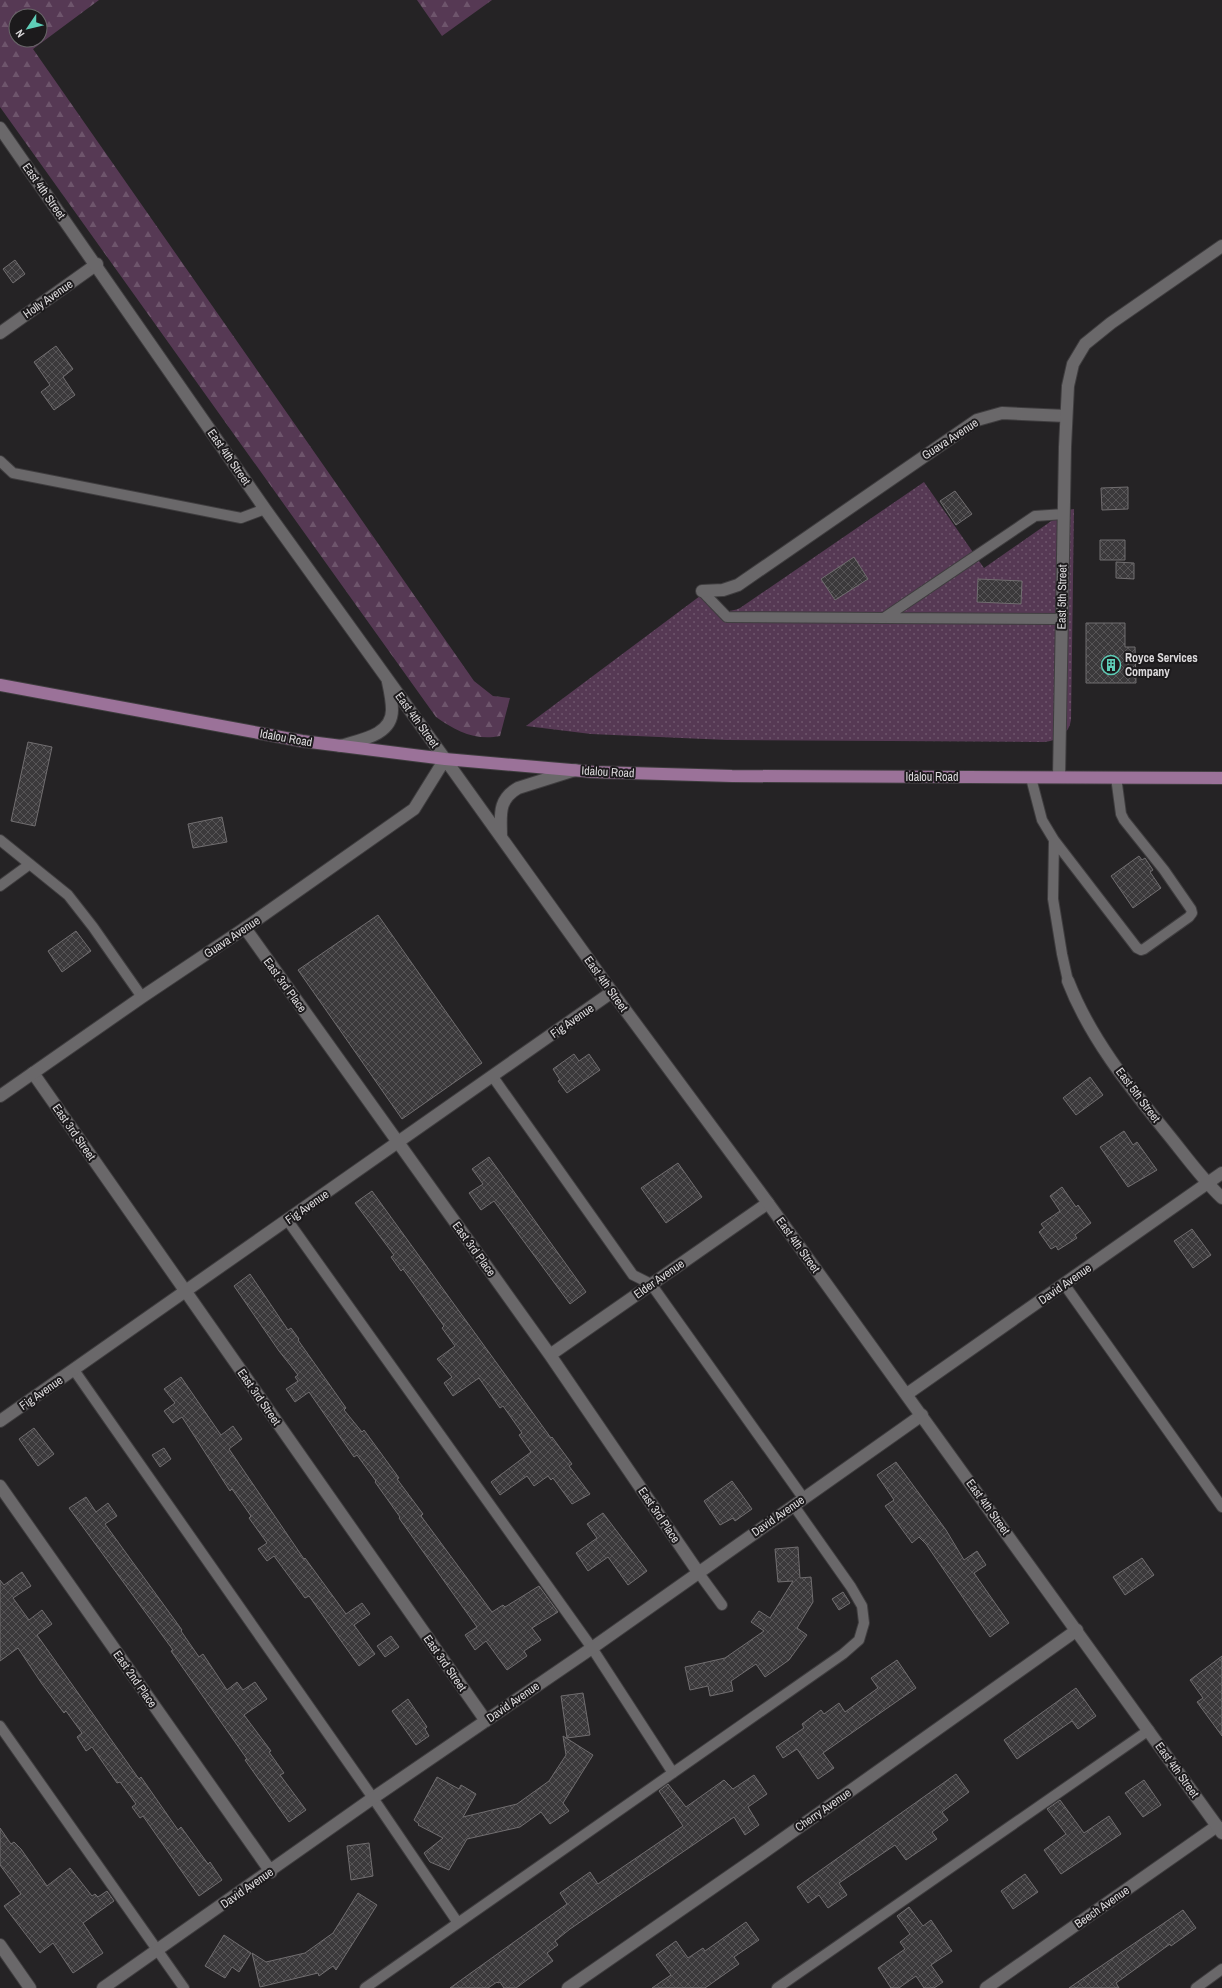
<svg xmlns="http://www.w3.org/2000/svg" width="1222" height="1988" viewBox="0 0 1222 1988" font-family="'Archivo Narrow',sans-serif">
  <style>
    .grass { fill: url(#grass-dots) }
    .forest { fill: url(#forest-firs); fill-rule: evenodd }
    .building { fill: url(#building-cross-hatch); stroke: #716e70 }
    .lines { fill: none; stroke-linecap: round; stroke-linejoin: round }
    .service-casing { stroke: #3f3d3f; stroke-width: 12 }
    .minor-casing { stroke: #3f3d3f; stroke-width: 14 }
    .tertiary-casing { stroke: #3f3d3f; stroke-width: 14 }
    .secondary-casing { stroke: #3f3d3f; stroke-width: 14 }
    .primary-casing { stroke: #3f3d3f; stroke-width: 14 }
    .service { stroke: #6a686a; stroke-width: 10 }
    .minor { stroke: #6a686a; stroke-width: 12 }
    .tertiary { stroke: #6a686a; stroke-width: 12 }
    .secondary { stroke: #6a686a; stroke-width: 12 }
    .primary { stroke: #9b7299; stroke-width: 12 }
    .labels { text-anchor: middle; stroke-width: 4; stroke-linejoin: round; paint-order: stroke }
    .street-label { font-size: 12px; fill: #dcdadc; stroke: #1c1a1c }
    .poi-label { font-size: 12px; font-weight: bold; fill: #dcdadc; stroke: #1c1a1c; text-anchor: start }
  </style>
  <defs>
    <pattern id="grass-dots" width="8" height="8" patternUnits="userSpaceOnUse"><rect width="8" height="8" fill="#563954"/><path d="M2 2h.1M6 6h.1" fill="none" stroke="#6e556c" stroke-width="1.8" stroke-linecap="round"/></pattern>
    <pattern id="forest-firs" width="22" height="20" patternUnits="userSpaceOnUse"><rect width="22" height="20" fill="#563954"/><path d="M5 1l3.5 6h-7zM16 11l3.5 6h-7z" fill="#6e556c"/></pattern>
    <pattern id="building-cross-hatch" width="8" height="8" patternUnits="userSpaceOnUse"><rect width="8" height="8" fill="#3b393b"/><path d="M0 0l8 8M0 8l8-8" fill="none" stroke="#575557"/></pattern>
  </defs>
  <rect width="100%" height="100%" fill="#252325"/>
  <path class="grass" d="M924,482L984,568L1067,510L1074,509L1071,720C1069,734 1058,741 1044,742L727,740L591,734L526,726L700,596C711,610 724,615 740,608Z"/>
  <path class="forest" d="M0,0H99L33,49L474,681L493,696L510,698L500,736C475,741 456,731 436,717L0,107ZM16,16H40V40H16Z
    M417,0H492L442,36Z"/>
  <path class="building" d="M15,260L25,274L13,283L3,269Z
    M56,346L73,369L63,377L75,395L54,410L41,392L50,385L34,362Z
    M1128,487V509L1102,510L1101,488Z
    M955,491L972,514L956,525L940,501Z
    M1100,540H1125V560H1100Z
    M854,557L868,579L835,600L821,579Z
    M1116,562L1134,563V579L1116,578Z
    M978,579L1022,581L1021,604L977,602Z
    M1086,623H1125V647H1135L1136,683H1086Z
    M28,742L52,747L35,826L11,821Z
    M222,817L227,842L193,848L188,824Z
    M1139,856L1142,860L1145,858L1153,870L1150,872L1161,888L1133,908L1111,876Z
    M378,915L482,1063L402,1119L298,970Z
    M76,931L91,951L62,972L48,951Z
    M574,1054L579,1061L589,1054L600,1070L567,1093L558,1081L560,1080L553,1069Z
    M1090,1077L1103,1095L1076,1115L1063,1098Z
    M1124,1131L1133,1145L1137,1142L1157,1170L1128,1187L1100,1147Z
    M489,1157L586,1292L570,1304L494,1201L481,1210L469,1193L483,1184L472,1169Z
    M678,1163L702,1197L666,1223L641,1188Z
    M1062,1187L1076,1207L1078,1205L1091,1223L1075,1235L1077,1238L1058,1250L1056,1246L1051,1249L1039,1232L1044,1228L1041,1224L1060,1211L1050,1196Z
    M372,1191L551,1438L552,1437L572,1464L569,1466L590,1494L572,1504L553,1478L551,1480L548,1476L534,1486L527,1476L500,1495L491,1482L531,1452L519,1435L522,1433L503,1406L500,1408L479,1378L453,1396L444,1383L452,1377L437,1359L455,1346L442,1328L444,1326L403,1269L401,1271L391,1257L394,1255L355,1203Z
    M1192,1229L1211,1255L1193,1268L1174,1241Z
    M250,1274L288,1330L291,1328L299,1339L298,1340L346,1408L344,1410L362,1432L364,1430L399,1478L397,1479L423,1514L421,1516L492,1612L503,1605L505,1607L539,1586L558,1612L532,1628L541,1640L524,1651L527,1656L507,1670L486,1641L475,1650L465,1635L477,1627L399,1518L400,1517L375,1482L376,1481L357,1455L354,1457L309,1392L295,1402L286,1389L298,1381L295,1377L298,1375L279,1351L234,1286Z
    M181,1377L221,1435L233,1426L242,1439L229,1449L304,1559L305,1558L346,1614L362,1603L370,1614L354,1625L375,1654L359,1666L309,1596L305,1598L274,1556L267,1561L258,1549L267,1543L249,1518L251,1516L232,1489L230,1491L182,1417L173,1423L164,1411L175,1403L164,1389Z
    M34,1428L54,1454L38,1466L19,1439Z
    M164,1448L171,1459L160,1467L152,1455Z
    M896,1462L946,1530L964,1560L977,1551L986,1565L974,1573L1009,1623L990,1637L926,1544L919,1537L912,1543L885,1506L894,1500L877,1475Z
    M732,1481L752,1509L735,1521L733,1518L720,1525L704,1501Z
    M86,1497L96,1512L108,1503L117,1516L105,1524L182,1630L181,1631L199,1657L203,1654L227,1690L237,1682L243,1690L255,1682L267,1699L244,1715L271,1751L269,1752L284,1773L280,1775L306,1810L289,1822L245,1760L247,1759L171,1651L173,1650L69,1508Z
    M603,1513L647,1571L628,1585L608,1557L588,1571L576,1553L597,1538L587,1524Z
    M798,1547L800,1578L811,1577L813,1602L797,1628L807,1635L789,1660L765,1677L756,1664L731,1681L733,1691L710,1696L708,1686L690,1690L685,1667L725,1658L764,1631L751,1622L759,1611L770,1618L793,1581L778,1582L775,1549Z
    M1142,1558L1154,1575L1125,1595L1113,1577Z
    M22,1572L31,1586L13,1598L29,1620L42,1610L52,1624L37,1635L139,1779L141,1777L178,1830L181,1827L208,1864L210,1862L222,1880L199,1896L143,1816L140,1818L132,1807L136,1804L120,1782L117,1783L92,1747L86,1751L77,1737L82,1733L66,1711L64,1713L42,1684L18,1648L0,1661V1580L4,1585Z
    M843,1592L850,1603L839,1610L832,1599Z
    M391,1636L399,1647L385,1657L377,1646Z
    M1222,1656V1736L1197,1702L1203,1698L1190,1680Z
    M897,1660L916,1688L823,1753L834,1768L818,1779L797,1749L783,1758L776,1747L804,1728L802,1724L821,1710L824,1714L839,1703L845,1712L878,1688L871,1678Z
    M1076,1688L1096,1716L1078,1729L1072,1721L1017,1759L1004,1740Z
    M583,1693L590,1735L567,1738L561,1696Z
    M408,1699L427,1727L425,1729L429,1736L416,1745L392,1711Z
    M563,1736L593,1755L563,1803L569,1811L550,1824L541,1812L520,1827L467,1839L449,1870L430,1862L424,1853L443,1838L418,1825L419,1824L414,1820L437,1777L459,1789L461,1785L476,1794L463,1817L517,1804L549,1781L566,1755Z
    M956,1774L969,1792L942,1812L948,1820L932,1832L937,1839L906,1860L895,1845L839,1883L847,1895L828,1908L819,1895L808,1903L797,1887Z
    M754,1775L767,1794L748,1807L759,1825L745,1835L734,1817L570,1929L555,1941L558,1945L547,1953L553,1961L516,1988H504L500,1982L498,1983L497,1982L488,1988H450L567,1904L560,1893L590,1872L598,1884L683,1826L659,1791L668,1784L686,1807L724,1780L733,1789Z
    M1144,1780L1161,1805L1143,1817L1125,1793Z
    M1060,1800L1084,1833L1109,1816L1121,1834L1061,1874L1044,1850L1066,1834L1047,1809Z
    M0,1828L11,1844L14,1842L21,1849L47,1886L70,1868L92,1896L95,1894L98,1897L107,1891L114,1901L83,1923L103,1953L73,1973L53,1943L40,1953L4,1906L21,1894L0,1865Z
    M369,1843L373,1876L351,1880L347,1846Z
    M1025,1874L1038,1892L1013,1909L1001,1891Z
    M358,1893L377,1905L336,1970L333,1966L319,1976L318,1973L260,1987L252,1953L266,1962L305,1953L333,1933Z
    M909,1907L923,1926L931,1920L952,1951L931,1965L943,1982L934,1988H924L916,1976L899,1988H891L878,1968L905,1949L900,1942L910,1934L897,1916Z
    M1183,1910L1196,1928L1171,1946L1170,1944L1116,1983L1119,1988H1069Z
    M746,1922L759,1940L734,1957L739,1964L705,1988H652L671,1975L656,1955L676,1941L688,1958L703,1948L705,1951Z
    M224,1935L251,1953L239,1972L232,1967L225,1978L205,1966Z"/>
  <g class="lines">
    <defs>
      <path id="service" d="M0,461L13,473L241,518L265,509
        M702,591L727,617L884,618L1035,516L1064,514
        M884,618L1062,619
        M1031,778L1042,820L1054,840L1053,899L1062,954L1068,981
        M0,840L68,895L93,927L142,997
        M1054,840L1137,948L1141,950L1144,949L1189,917L1192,913L1191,909L1164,870L1124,820L1121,814L1116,777
        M0,886L30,864
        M493,1077L633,1275L651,1284L804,1499
        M288,1221L592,1648L673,1773
        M1064,1284L1222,1507
        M74,1370L373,1798L458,1923
        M698,1572L722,1605
        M0,1726L184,1988
        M365,1988L843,1654L859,1640L864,1623L862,1606L851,1587L794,1506
        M777,1988L1149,1730
        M1196,1988L1222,1969"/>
      <path id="minor" d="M0,333L97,264
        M702,591L723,590L738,585L977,420L1002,413L1066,416
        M245,928L550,1355L698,1572
        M1068,981C1090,1038 1129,1086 1167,1133C1185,1155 1201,1178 1222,1198
        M33,1073L486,1721
        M550,1355L768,1203
        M907,1394L1222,1173
        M0,1421L612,992
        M0,1486L271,1872
        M0,1945L30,1988
        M103,1988L373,1798L592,1648L922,1415
        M568,1988L760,1855L1077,1630
        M986,1988L1217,1826"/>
      <path id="tertiary" d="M1059,777L1065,447L1068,386L1073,364L1085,344L1111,323L1222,246
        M501,837C501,816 497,800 518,788L575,770
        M0,1096L142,997L245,928L414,809L445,759L612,992L768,1203L1222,1833"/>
      <path id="secondary" d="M0,128L265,509L445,759
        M340,746C359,740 392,736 392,710C392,701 390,691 388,682"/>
      <path id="primary" d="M0,685L302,741L445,759L594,772L732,776L1222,778"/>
    </defs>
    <use href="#service" class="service-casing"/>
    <use href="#minor" class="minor-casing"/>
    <use href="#tertiary" class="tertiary-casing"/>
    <use href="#secondary" class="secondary-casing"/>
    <use href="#primary" class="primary-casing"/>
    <use href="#service" class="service"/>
    <use href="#minor" class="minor"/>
    <use href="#tertiary" class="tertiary"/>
    <use href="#secondary" class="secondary"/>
    <use href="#primary" class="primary"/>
  </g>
  <defs>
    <symbol id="building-ring" viewBox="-11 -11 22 22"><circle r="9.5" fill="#1c1a1c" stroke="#5eceb8" stroke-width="1.5"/><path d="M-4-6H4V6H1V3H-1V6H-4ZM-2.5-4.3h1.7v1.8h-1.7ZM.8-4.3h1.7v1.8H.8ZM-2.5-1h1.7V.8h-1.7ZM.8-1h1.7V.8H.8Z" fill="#5eceb8"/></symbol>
  </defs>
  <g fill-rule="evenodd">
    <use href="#building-ring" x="1100" y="654" width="22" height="22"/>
  </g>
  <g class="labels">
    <g class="street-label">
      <text transform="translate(44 191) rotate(55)" y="4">East 4th Street</text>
      <text transform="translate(48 299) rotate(-35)" y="4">Holly Avenue</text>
      <text transform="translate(950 439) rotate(-33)" y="4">Guava Avenue</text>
      <text transform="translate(229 457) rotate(55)" y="4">East 4th Street</text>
      <text transform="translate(1062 597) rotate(-89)" y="4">East 5th Street</text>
      <text transform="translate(417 720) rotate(54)" y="4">East 4th Street</text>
      <text transform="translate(286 738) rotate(10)" y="4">Idalou Road</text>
      <text transform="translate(608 772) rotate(3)" y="4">Idalou Road</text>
      <text x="932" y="781">Idalou Road</text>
      <text transform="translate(232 937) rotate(-34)" y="4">Guava Avenue</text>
      <text transform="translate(606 984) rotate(54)" y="4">East 4th Street</text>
      <text transform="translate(285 985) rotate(54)" y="4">East 3rd Place</text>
      <text transform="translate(572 1021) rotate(-35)" y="4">Fig Avenue</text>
      <text transform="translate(1138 1095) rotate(53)" y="4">East 5th Street</text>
      <text transform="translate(74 1132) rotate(55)" y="4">East 3rd Street</text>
      <text transform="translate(307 1207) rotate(-35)" y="4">Fig Avenue</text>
      <text transform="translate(798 1245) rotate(54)" y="4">East 4th Street</text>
      <text transform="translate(474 1249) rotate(54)" y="4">East 3rd Place</text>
      <text transform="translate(659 1279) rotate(-35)" y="4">Elder Avenue</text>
      <text transform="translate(1065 1284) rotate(-35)" y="4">David Avenue</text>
      <text transform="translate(41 1393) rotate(-35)" y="4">Fig Avenue</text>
      <text transform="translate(259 1397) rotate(55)" y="4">East 3rd Street</text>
      <text transform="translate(988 1507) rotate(54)" y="4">East 4th Street</text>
      <text transform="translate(659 1515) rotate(56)" y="4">East 3rd Place</text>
      <text transform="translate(778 1516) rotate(-35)" y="4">David Avenue</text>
      <text transform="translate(445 1663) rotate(55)" y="4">East 3rd Street</text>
      <text transform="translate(135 1679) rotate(55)" y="4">East 2nd Place</text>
      <text transform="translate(513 1702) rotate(-35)" y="4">David Avenue</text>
      <text transform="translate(1177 1770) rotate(54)" y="4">East 4th Street</text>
      <text transform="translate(823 1810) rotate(-35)" y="4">Cherry Avenue</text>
      <text transform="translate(247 1888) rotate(-35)" y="4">David Avenue</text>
      <text transform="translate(1102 1907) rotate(-35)" y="4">Beech Avenue</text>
    </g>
    <g class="poi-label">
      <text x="1125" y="662">Royce Services<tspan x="1125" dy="14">Company</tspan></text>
    </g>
  </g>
  <g transform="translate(28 28) rotate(235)"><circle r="19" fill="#1c1a1c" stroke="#696769"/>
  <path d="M0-3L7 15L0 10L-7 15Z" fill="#5eceb8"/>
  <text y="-6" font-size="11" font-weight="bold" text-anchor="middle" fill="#dcdadc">N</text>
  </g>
</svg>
